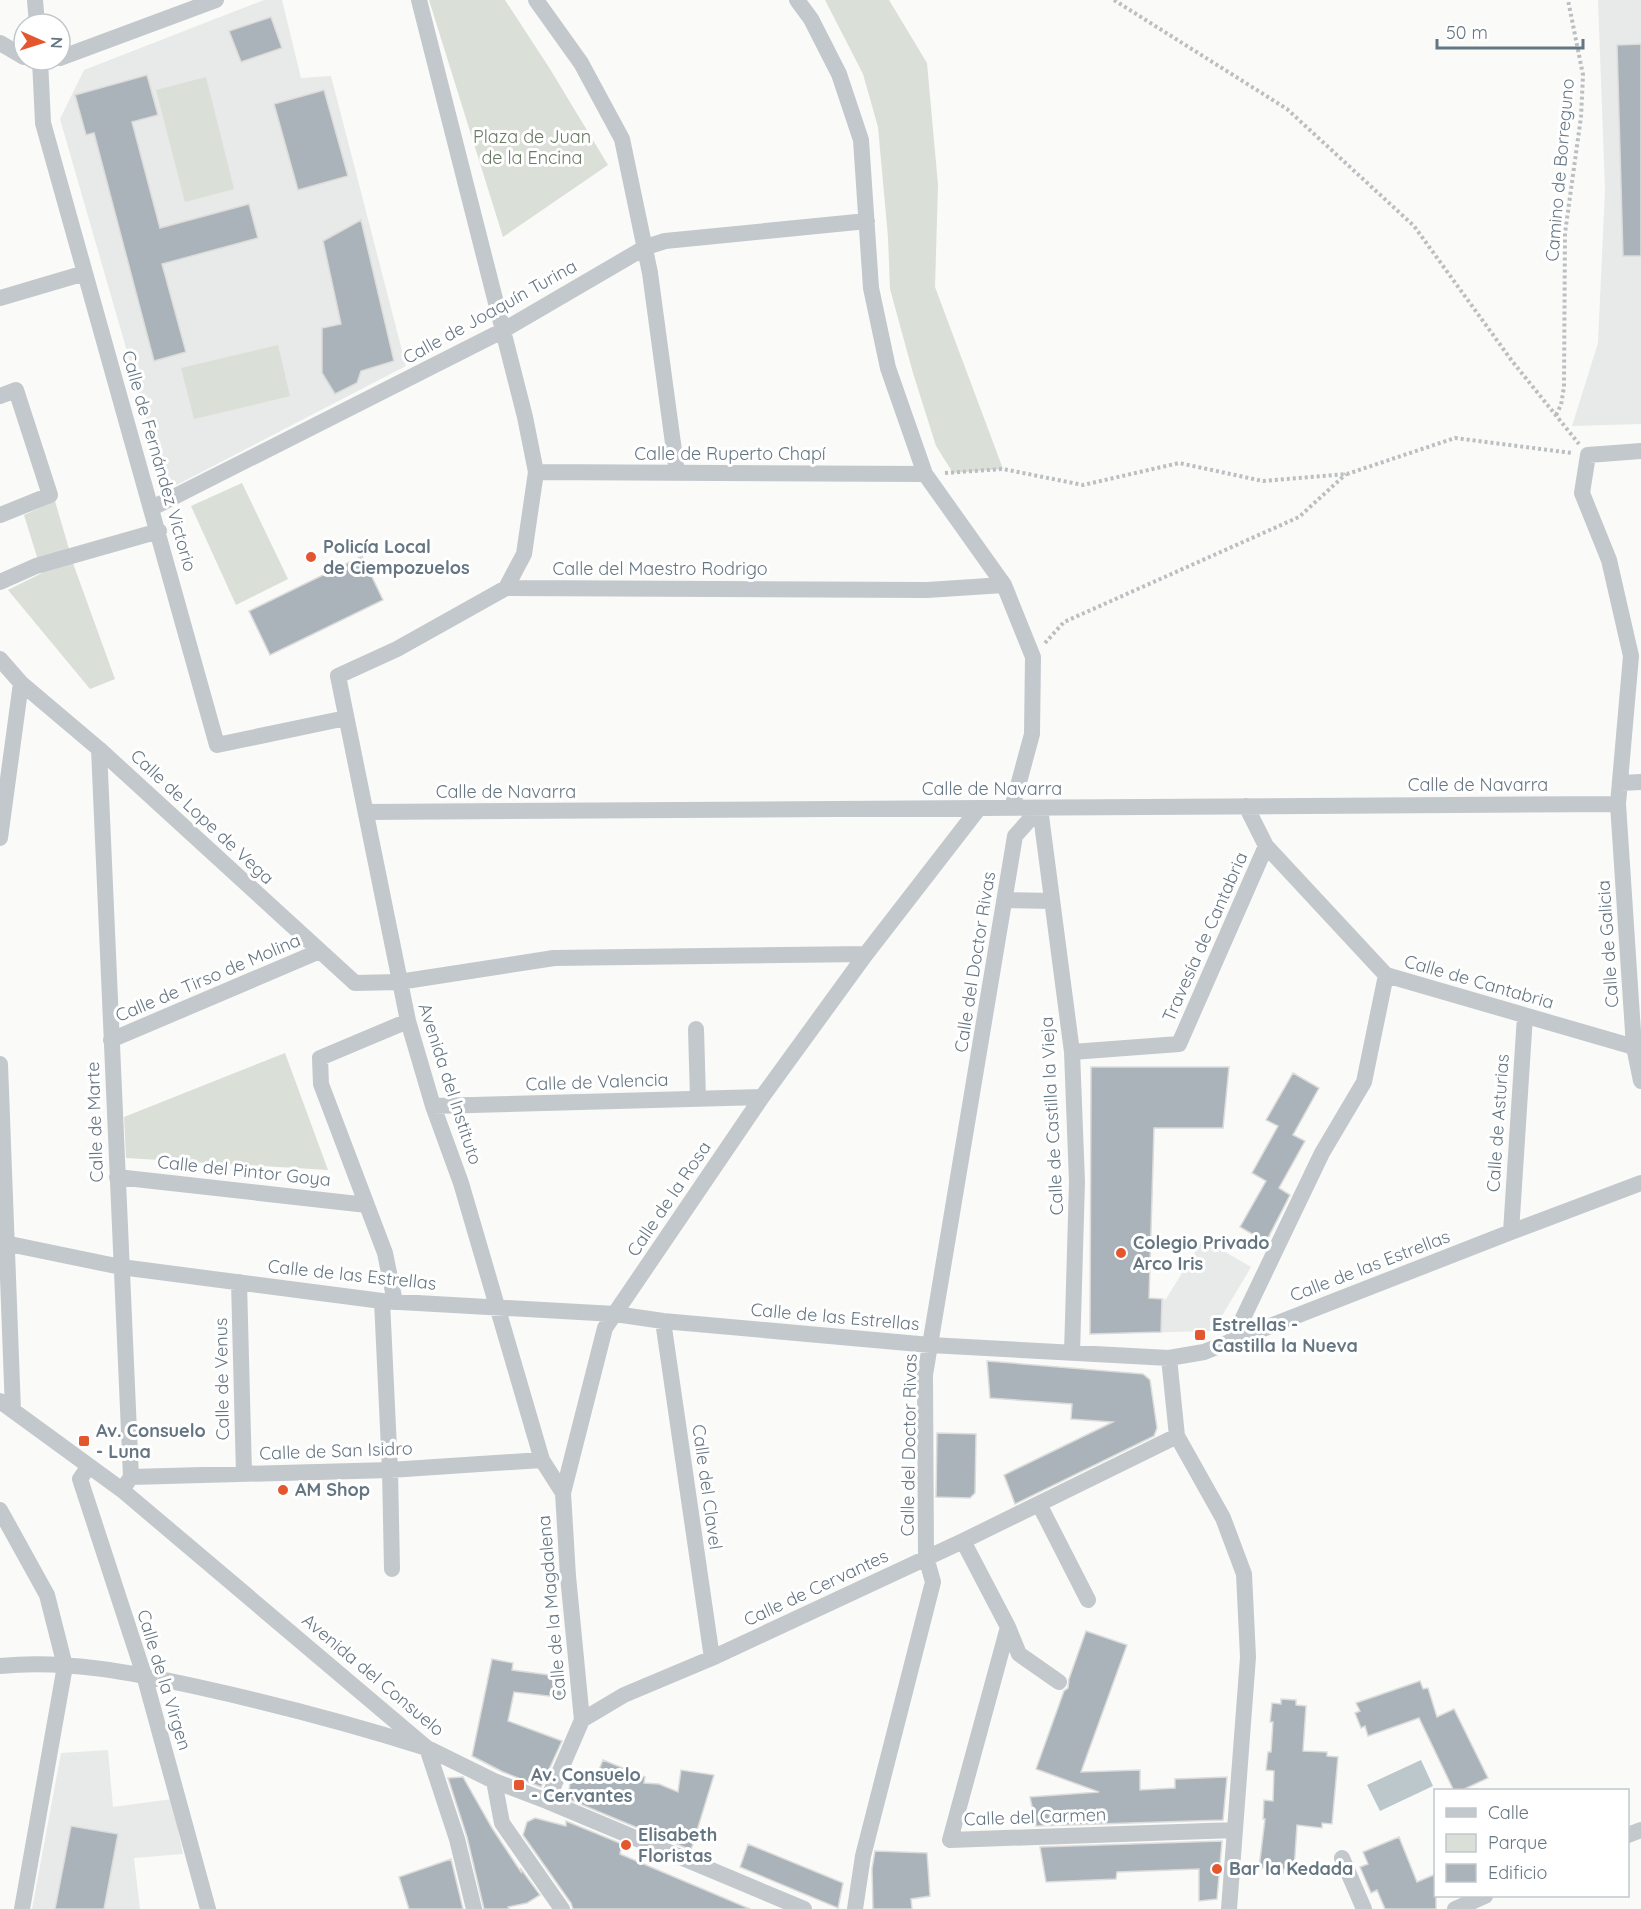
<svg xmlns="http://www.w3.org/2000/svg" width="1641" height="1909" viewBox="0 0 1641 1909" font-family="Quicksand,sans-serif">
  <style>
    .built { fill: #e8e9e9 }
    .green { fill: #dadfd7 }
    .water { fill: #bbc7cb }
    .building { fill: #aab3b9; stroke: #dcdcda; stroke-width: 1.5 }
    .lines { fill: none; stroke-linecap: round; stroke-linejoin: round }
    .path { stroke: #bbbfc2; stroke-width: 4; stroke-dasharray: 3 3; stroke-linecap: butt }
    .minor { stroke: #c3c8cc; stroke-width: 16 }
    .poi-dot { fill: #e4572e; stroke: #fff; stroke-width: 2 }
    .labels { text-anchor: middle; stroke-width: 6; stroke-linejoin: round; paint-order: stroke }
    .park-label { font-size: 18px; fill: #687a64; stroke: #fff }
    .street-label { font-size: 18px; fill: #657683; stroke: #fff }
    .poi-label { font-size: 18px; font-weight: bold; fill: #657683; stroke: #fff; text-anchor: start }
  </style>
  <rect width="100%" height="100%" fill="#fafaf8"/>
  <path class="built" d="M264,0H282L301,78L331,76L406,366L167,490L60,119L84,70Z
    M1598,0H1641V424L1572,426L1598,343L1605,190Z
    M1092,1146L1154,1147L1149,1298L1166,1299L1203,1239L1251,1267L1213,1331L1090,1334Z
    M108,1750L113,1807L172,1799L183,1854L134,1858L140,1909H32L61,1753Z"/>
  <path class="green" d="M429,0H505L550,69L608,165L503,237Z
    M825,0H889L927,63L938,185L935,287L1003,469L953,473L936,446L913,373L890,289L888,237L878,127L863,74Z
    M206,77L234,189L185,202L156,90Z
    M278,345L290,396L194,419L181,368Z
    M242,483L288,579L236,605L191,506Z
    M55,501L74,566L115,679L90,689L8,590L42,573L24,515Z
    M285,1053L328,1170L126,1158L124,1117Z"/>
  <path class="water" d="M1421,1760L1433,1786L1380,1811L1367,1785Z"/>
  <path class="building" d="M271,17L282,48L241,62L229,31Z
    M1641,44V256H1623L1617,45Z
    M147,75L158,115L132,122L160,228L249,204L258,238L162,264L186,352L154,361L94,133L86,135L75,95Z
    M324,90L348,176L298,190L274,104Z
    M361,220L394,361L361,371L357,383L335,394L322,373V328L341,324L323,241Z
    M362,556L383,600L270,655L249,611Z
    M1091,1067H1229L1223,1128H1154L1149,1298L1162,1299L1161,1332L1090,1334Z
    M1293,1073L1319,1088L1293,1135L1305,1141L1279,1188L1290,1195L1266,1242L1240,1227L1266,1181L1252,1173L1278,1126L1266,1120Z
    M987,1361L1143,1374L1150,1380L1157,1428L1154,1436L1015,1504L1004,1475L1113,1422L1071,1419L1072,1404L990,1398Z
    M937,1433L976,1434L975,1493L970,1498L936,1497Z
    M1086,1631L1127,1645L1081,1772L1140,1770V1790L1175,1788V1779L1227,1777L1223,1820L1036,1826L1030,1797L1099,1792L1036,1769L1064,1691L1068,1688L1069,1679Z
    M492,1659L513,1663L512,1670L564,1677L566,1698L514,1692L508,1721L562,1741L541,1787L503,1772L472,1756Z
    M1420,1681L1423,1689L1428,1688L1437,1717L1454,1709L1488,1778L1460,1791H1454L1419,1718L1368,1736L1365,1726L1361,1728L1355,1713L1360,1711L1356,1703Z
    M1281,1699L1296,1700V1705L1306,1706L1303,1751L1327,1752V1756L1338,1757L1332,1824L1322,1823V1828L1297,1825L1294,1870L1284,1869L1283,1873H1267V1868H1259L1265,1819H1263L1264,1800L1273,1801L1274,1771L1266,1770L1268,1752H1271L1273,1722H1270L1272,1703L1281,1704Z
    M603,1760L645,1777L644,1783L659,1784L678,1792L681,1770L714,1775L691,1850L568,1799L571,1773L594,1782Z
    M463,1777L492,1828L521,1872V1869L540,1895L527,1903L508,1907L509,1909H484L467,1837L448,1778Z
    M535,1818L566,1826V1821L622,1844L620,1854L750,1909H573L571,1903L523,1835L527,1822Z
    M71,1826L118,1834L104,1909H55Z
    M1399,1837L1417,1882L1436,1874V1909H1385L1377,1890L1371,1893L1360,1867L1368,1864L1363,1852Z
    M1222,1841L1217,1899L1199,1901V1869L1117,1872L1116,1879L1046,1882L1040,1847Z
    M748,1844L843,1883L838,1908L740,1867Z
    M875,1851L927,1853L930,1896L911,1899L912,1909H873L872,1869Z
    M451,1859L463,1909H409L399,1877Z"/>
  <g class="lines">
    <path class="path" d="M1114,0L1287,109L1414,226L1512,361L1579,444
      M1556,415L1561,405L1564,387L1565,233L1581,117L1583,75L1568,0
      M945,473L1003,469L1083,485L1179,463L1263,481L1347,474L1455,438L1572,453
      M1045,643L1064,622L1299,517L1346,474"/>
    <path class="minor" d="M35,0L37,24
      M419,0L525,417L536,472L524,554L506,588
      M536,0L581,63L622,139L650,273L677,473
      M797,0L811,19L839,74L861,140L871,288L888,368L925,474L1004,585L1033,657L1032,734L1012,808
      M0,43L24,57
      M60,58L216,0
      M40,60L43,123L217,745L346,718
      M0,298L85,273
      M0,396L16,390L50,495L0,515
      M1641,451L1588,455L1582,493L1609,560L1631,656L1618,804L1634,1047L1641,1081
      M536,472L925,474
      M152,508L502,331L646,247L665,241L867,221
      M0,582L36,566L159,531
      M0,659L21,683L0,838
      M21,683L99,749L355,983L399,982L554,958L866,954
      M99,749L131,1477L122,1490
      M1620,783L1641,782
      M1246,806L1266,846L1386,975L1634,1047L1641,1045
      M1040,808L1072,1052L1077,1182L1072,1353
      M366,812L1618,804
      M1006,900L1052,901
      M696,1029L698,1099
      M111,1040L320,951
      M1072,1052L1179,1044L1266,846
      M0,1064L13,1411
      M433,1106L762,1097
      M117,1177L367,1205
      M1511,1232L1525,1016
      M0,1242L121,1267L382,1301L615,1314L663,1321L930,1345L1169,1358L1204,1352L1511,1232L1641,1183
      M239,1282L244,1474
      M382,1301L390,1470L392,1569
      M395,1302L385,1253L321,1084L320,1058L408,1021
      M663,1321L712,1658
      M1232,1341L1322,1153L1364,1082L1386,975
      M1169,1358L1177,1436L1223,1518L1244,1574L1248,1657L1229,1909
      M0,1401L122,1490L427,1748L494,1781L547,1801L804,1909
      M89,1466L80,1479L144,1675L208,1909
      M131,1477L390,1470L542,1460
      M563,1493L542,1460L461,1183L433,1106L408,1021L338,676L397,649L506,588L927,590L1004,585
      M1039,1504L1088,1600
      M0,1510L47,1595L65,1666L22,1909
      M963,1541L1008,1627L950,1840L1235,1830
      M1008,1627L1019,1654L1059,1682
      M0,1666C65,1659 134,1673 198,1687C275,1704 351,1724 427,1748L457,1839L474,1909
      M582,1720L568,1576L563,1493L605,1328L762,1097L866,954L979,808
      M494,1781L502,1823L562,1909
      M547,1801L582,1720L624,1695L712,1658L963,1541L1177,1436
      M1628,1835L1641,1830
      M1342,1858L1364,1909
      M855,1909L863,1856L933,1582L926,1557L925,1375L1015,836L1040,808
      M1455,1909L1485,1896"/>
  </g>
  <g class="poi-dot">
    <circle cx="311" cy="557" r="6"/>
    <circle cx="1121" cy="1253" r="6"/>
    <rect x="1194" y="1329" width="12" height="12" rx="3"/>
    <rect x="78" y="1435" width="12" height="12" rx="3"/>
    <circle cx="283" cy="1490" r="6"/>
    <rect x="513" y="1779" width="12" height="12" rx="3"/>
    <circle cx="626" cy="1845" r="6"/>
    <circle cx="1217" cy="1869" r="6"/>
  </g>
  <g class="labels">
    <g class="park-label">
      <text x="532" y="143">Plaza de Juan<tspan x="532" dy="21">de la Encina</tspan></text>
    </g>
    <g class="street-label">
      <text transform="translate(1560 170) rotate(-85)" y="6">Camino de Borreguno</text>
      <text transform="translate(490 312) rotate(-29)" y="6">Calle de Joaquín Turina</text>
      <text x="730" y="460">Calle de Ruperto Chapí</text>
      <text transform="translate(159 461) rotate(74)" y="6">Calle de Fernández Victorio</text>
      <text x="660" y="575">Calle del Maestro Rodrigo</text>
      <text x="1478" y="791">Calle de Navarra</text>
      <text x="992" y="795">Calle de Navarra</text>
      <text x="506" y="798">Calle de Navarra</text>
      <text transform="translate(202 817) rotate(43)" y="6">Calle de Lope de Vega</text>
      <text transform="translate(1205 937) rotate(-66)" y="6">Travesía de Cantabria</text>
      <text transform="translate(1608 944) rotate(-94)" y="6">Calle de Galicia</text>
      <text transform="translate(975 962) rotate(-81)" y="6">Calle del Doctor Rivas</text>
      <text transform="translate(208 978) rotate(-23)" y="6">Calle de Tirso de Molina</text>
      <text transform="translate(1479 982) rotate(16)" y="6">Calle de Cantabria</text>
      <text transform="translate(597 1082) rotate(-2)" y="6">Calle de Valencia</text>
      <text transform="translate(450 1084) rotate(72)" y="6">Avenida del Instituto</text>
      <text transform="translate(1052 1116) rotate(-93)" y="6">Calle de Castilla la Vieja</text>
      <text transform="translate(95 1122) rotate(-92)" y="6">Calle de Marte</text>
      <text transform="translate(1498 1123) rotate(-86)" y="6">Calle de Asturias</text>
      <text transform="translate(244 1171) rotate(6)" y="6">Calle del Pintor Goya</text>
      <text transform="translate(669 1199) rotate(-56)" y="6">Calle de la Rosa</text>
      <text transform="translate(1370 1266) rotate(-21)" y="6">Calle de las Estrellas</text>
      <text transform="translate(352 1275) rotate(6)" y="6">Calle de las Estrellas</text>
      <text transform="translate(835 1317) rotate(5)" y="6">Calle de las Estrellas</text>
      <text transform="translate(222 1379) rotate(-91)" y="6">Calle de Venus</text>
      <text transform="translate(909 1445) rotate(-89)" y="6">Calle del Doctor Rivas</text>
      <text transform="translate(336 1451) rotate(-2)" y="6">Calle de San Isidro</text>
      <text transform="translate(707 1487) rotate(82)" y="6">Calle del Clavel</text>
      <text transform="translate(816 1588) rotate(-25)" y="6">Calle de Cervantes</text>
      <text transform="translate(552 1608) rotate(-95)" y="6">Calle de la Magdalena</text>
      <text transform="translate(373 1675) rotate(40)" y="6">Avenida del Consuelo</text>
      <text transform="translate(164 1680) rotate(73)" y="6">Calle de la Virgen</text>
      <text transform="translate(1035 1817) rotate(-2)" y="6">Calle del Carmen</text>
    </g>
    <g class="poi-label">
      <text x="323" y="553">Policía Local<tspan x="323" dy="21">de Ciempozuelos</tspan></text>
      <text x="1133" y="1249">Colegio Privado<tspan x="1133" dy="21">Arco Iris</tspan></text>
      <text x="1212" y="1331">Estrellas -<tspan x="1212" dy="21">Castilla la Nueva</tspan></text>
      <text x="96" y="1437">Av. Consuelo<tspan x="96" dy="21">- Luna</tspan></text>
      <text x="295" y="1496">AM Shop</text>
      <text x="531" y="1781">Av. Consuelo<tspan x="531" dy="21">- Cervantes</tspan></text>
      <text x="638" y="1841">Elisabeth<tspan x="638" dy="21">Floristas</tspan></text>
      <text x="1229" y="1875">Bar la Kedada</text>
    </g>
  </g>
  <rect x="1434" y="1789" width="195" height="108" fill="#ffffff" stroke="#c1c8cd" stroke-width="1.5"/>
  <rect x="1446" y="1808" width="30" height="9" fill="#c3c8cc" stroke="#c1c8cd" stroke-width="1.5"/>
  <text x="1488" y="1819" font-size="18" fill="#657683">Calle</text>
  <rect x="1446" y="1834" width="30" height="18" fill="#dadfd7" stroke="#c1c8cd" stroke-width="1.5"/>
  <text x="1488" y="1849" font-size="18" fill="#657683">Parque</text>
  <rect x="1446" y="1864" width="30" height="18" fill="#aab3b9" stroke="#c1c8cd" stroke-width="1.5"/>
  <text x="1488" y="1879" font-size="18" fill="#657683">Edificio</text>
  <g transform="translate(42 42) rotate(93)"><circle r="28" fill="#ffffff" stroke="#c1c8cd" stroke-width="1.5"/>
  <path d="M0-4.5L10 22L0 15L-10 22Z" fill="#e4572e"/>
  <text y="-9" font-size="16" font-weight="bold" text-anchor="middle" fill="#657683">N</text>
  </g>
  <path d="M1437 39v9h146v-9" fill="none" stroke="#657683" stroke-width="3"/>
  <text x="1446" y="39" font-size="18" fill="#657683" stroke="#ffffff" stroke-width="4.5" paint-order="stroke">50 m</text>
</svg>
